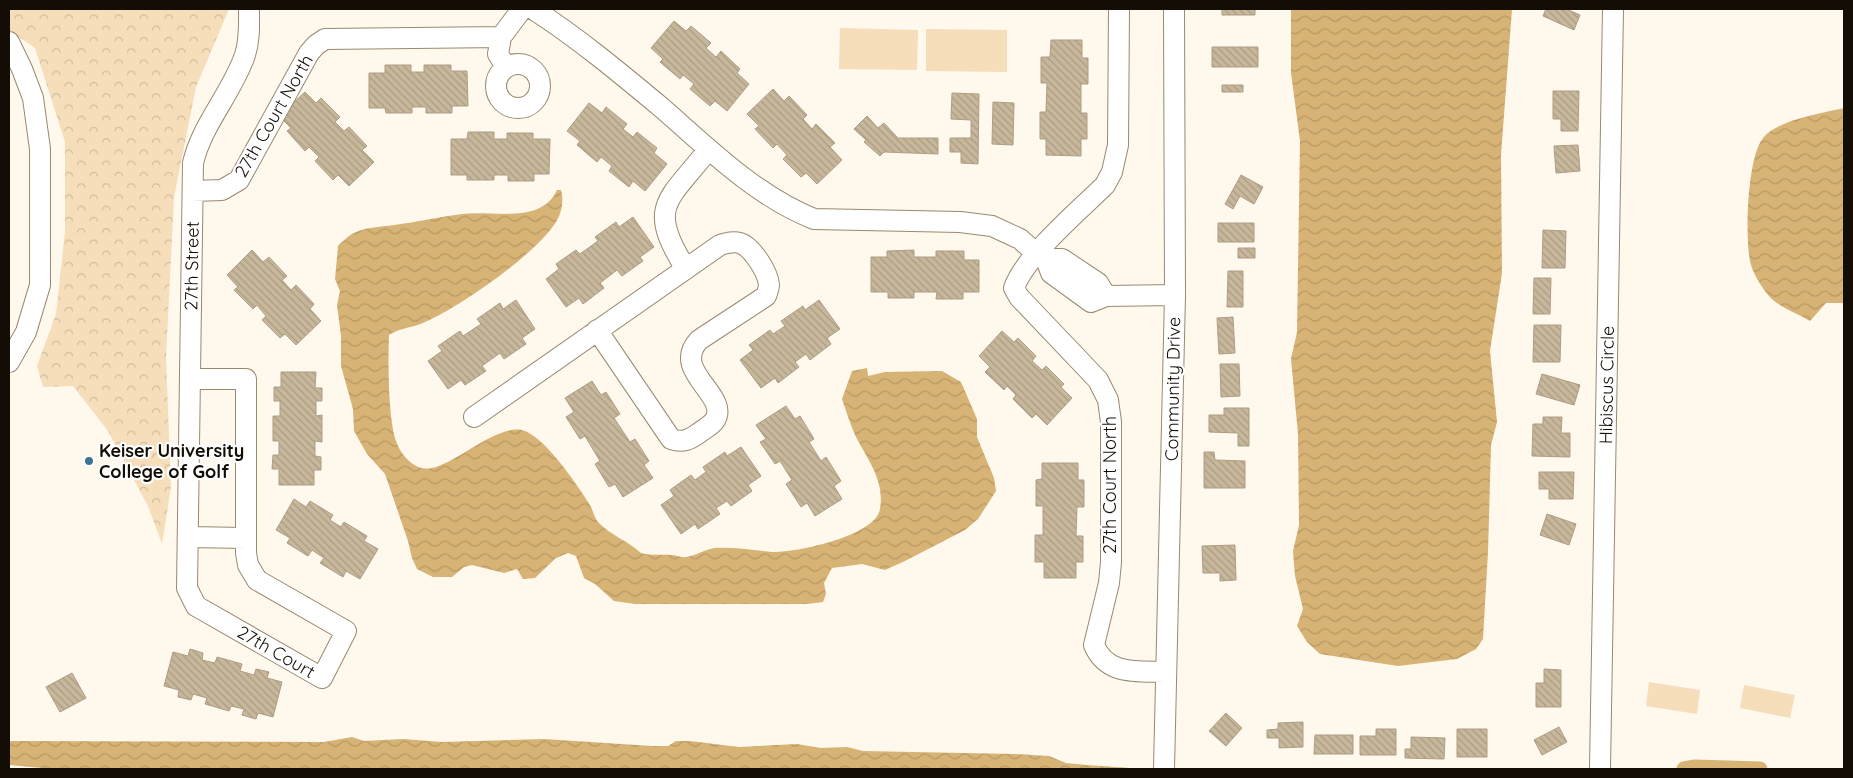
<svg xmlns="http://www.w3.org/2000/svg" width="1853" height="778" viewBox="0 0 1853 778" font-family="Quicksand,sans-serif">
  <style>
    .forest { fill: url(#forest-crowns) }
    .park { fill: #f5deb9 }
    .water { fill: url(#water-waves) }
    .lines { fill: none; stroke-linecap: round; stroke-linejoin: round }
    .canal { stroke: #d7b375; stroke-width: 15 }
    .building { fill: url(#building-back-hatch); stroke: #ae9d83 }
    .minor-casing { stroke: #99896f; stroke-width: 22 }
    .minor { stroke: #fff; stroke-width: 20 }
    .poi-dot { fill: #3c758f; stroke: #fff; stroke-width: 2 }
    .labels { text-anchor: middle; stroke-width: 4.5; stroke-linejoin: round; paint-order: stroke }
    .street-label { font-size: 18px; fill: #130d05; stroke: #fff }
    .poi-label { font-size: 18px; font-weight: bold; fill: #130d05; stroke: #fff; text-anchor: start }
  </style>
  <defs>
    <pattern id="forest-crowns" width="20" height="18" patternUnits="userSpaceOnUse" patternTransform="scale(1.25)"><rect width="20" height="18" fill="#f5deb9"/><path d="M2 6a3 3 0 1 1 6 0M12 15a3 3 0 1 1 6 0" fill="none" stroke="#d1bd9e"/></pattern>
    <pattern id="water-waves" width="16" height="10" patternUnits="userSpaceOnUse" patternTransform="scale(1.25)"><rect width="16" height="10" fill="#d7b375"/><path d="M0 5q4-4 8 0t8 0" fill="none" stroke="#b89964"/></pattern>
    <pattern id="building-back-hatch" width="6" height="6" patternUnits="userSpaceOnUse" patternTransform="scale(1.25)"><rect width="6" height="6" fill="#c7b79b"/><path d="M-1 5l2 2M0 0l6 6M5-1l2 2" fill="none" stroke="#aa9c84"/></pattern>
  </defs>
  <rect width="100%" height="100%" fill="#fff8ed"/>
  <path class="forest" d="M9,9H229L196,87L174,197L166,357L171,487L162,544L148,506L108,431L73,386L43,387L37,366L56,314L65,232V142L35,48L9,30Z"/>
  <path class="park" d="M840,28L918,30L917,70L839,69Z
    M926,29L1007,30V72L926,71Z
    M1649,682L1700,690L1697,714L1646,706Z
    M1744,685L1795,695L1790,718L1740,708Z"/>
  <path class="water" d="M1291,9H1512L1501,155L1502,273L1490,351L1497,422L1491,445L1488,552L1483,639L1476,649L1457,659L1398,666L1320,654L1307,642L1297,626L1303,609L1295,576L1293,551L1299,525L1298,434L1291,359L1297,332L1300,141L1291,73Z
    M1844,108V303H1826L1810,321C1797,313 1778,307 1768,295C1761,286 1752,272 1750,261C1745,236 1747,158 1763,138C1777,120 1823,113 1844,108Z
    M557,190H561C564,201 562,212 556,222C536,254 460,307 425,322C413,328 401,327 389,335C388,361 388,418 396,441C401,456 416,472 432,468C457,463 496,425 522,430C544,435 578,486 590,505C593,510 594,517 598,522C610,535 628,541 641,553C652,556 660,554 671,555C676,555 681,558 686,557C696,556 705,549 715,548C734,547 753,550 772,552C795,553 876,536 880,509C885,480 867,459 855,435C850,423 846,411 842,399L852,371L867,368L868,376L885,372L942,371L961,382L977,419V437L994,478L996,491L978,519L965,530L905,561L885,570L862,564L832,568L824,583L826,594L823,602L807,604H635L614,601L595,584L584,578L576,556L568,553L556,558L535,578L523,579L517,569L504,573L472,565L464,567L452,577H433L417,569L412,558L408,541L385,474L367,454L354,431L353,409L341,366V336L337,305L340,291L335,279L338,246C342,242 347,237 352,234C364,227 380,227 394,225C417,222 439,217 462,214C492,210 541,225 557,190Z
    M352,737L364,741L403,739L442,742L544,739L652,746H668L676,741H690L739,747L797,744L821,748L847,747L863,751L1014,754L1049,756L1066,763L1087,765L1130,768L53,769L9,765V741L324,742Z"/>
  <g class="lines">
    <path class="canal" d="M1684,769L1695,767L1760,769"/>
  </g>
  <path class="building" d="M1222,9H1255V15H1222Z
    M1546,9H1566L1580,15L1574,30L1543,16Z
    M674,21L686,31L691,26L711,43L706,48L716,57L721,51L740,69L737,73L749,84L727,111L715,101L710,106L690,89L694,84L683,75L680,79L660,62L663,59L651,48Z
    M1051,40H1082V58H1088V84H1081V113H1087V139H1081V156L1046,155V139H1040V112H1046L1047,83H1041V57H1050Z
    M1212,47H1258V67H1212Z
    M385,65H411V72H424V65H451V71H467L468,106H452V113H426V107H412V113H386L385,108H369V73H385Z
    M1222,85H1243V92H1222Z
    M773,89L784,101L789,96L807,115L803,119L812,129L816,124L835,143L830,147L842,160L817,184L806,173L801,177L783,159L787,155L777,144L773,148L755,129L759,126L747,114Z
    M1553,91H1579L1578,131H1561V119H1553Z
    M305,92L316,103L321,98L340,117L335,122L344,131L349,127L367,146L362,150L374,162L349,186L338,175L333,180L315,161L319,157L309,147L305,151L287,131L291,128L279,116Z
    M952,93L979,94L978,164L961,163V152H950V138H971V120L951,119Z
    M993,102L1014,103L1013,145L992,144Z
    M589,103L602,113L606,107L627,124L623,129L633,137L637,132L657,148L654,153L667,164L645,191L633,181L629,187L609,171L612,166L601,157L597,162L577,145L580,141L567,131Z
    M867,116L878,128L884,123L898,138H938V154L884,152L880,156L864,142L866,140L854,129Z
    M468,132H494V139H507V133H533V139H550L549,174H534V181H508V175H494V180H467V175H451V139H467Z
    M1578,145L1580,171L1556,173L1554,146Z
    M1241,175L1263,187L1254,204L1240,196L1233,209L1225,204Z
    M633,217L654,247L640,257L643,261L622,276L617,270L600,283L604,288L583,304L579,298L566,307L546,279L559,269L556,264L576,250L580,254L598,241L595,237L616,222L619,227Z
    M1218,223H1254V242H1218Z
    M1543,230L1566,231L1565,268H1542Z
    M1238,248H1255V258H1238Z
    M252,250L263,262L269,257L287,276L282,280L291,290L296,285L314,304L310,309L321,321L296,345L285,334L280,338L262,320L266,316L257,305L253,309L234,290L238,287L227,275Z
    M914,250V257H936V251H964V260H979V292H963V299H936L937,292H914V298H888V292H871V257H887V251Z
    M1228,271H1243V307H1227Z
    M1534,278H1551L1550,314H1533Z
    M516,300L535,329L522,338L526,344L504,359L500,353L482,366L486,371L465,385L461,380L448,389L428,361L442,351L438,346L460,331L463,336L481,324L477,319L500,303L503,309Z
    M819,300L840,329L827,338L831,344L810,360L806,354L795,362L799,367L778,383L775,378L761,388L740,360L753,350L749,345L770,330L773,334L785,326L781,321L803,306L805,310Z
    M1233,317L1235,353L1219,354L1217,318Z
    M1534,325H1561L1560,362H1533Z
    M1002,331L1014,342L1018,338L1036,356L1032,361L1042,370L1046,366L1064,384L1061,387L1072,398L1047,425L1036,414L1032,418L1013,399L1016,395L1007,386L1004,390L985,372L990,367L979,356Z
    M1220,364H1239L1240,396L1221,397Z
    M281,372H316L315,388H322V401H316V416L322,415V442L315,441V456L321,457V470H314V485H279V469H272L273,455H279V441H273V416H280V401H274V387H281Z
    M1542,374L1580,385L1574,405L1536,394Z
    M592,381L601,395L606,392L620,414L614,418L630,442L635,439L649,461L644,465L653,478L623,497L615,484L609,487L595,464L600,461L585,436L580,439L566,417L574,412L565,398Z
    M786,406L795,419L800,416L814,439L809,442L821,461L826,457L841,481L834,486L842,499L815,516L807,503L801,507L786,484L792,480L780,461L775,464L760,442L766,439L756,425Z
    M1224,408H1249V446H1238V433L1209,432V415H1224Z
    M1543,417H1562L1561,433H1570V457L1532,456L1533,424H1543Z
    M741,447L761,476L748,485L752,491L731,506L727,501L716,508L720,514L698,529L695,524L681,534L661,505L674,496L670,490L691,475L695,480L706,472L703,467L725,452L727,456Z
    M1204,452H1214L1215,460L1245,461V488H1204Z
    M1042,463H1078V480H1084V507H1077L1076,536H1083V562H1076V578H1044V562H1035V535H1043V506H1036V480L1042,479Z
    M1539,472H1574L1573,499H1549V489H1539Z
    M294,499L306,507L310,501L333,515L330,520L341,527L344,522L367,536L364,541L378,549L360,579L346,571L343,577L320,563L324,558L312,550L308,556L287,543L290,538L276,530Z
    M1547,514L1576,524L1569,545L1540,535Z
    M1235,545L1236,580L1220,581V573H1203L1202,546Z
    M190,649L203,653L202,660L215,663L217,657L242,664L240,671L254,675L256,669L269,672L267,678L282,682L273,717L258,713L256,719L242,715L244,709L231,706L229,711L205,704L207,698L193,694L191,700L178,697L179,690L164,686L173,652L188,656Z
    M1544,669L1561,670V707H1536V683H1544Z
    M72,673L86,698L60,712L46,687Z
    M1226,713L1242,728L1226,746L1209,731Z
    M1303,722V747L1279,748V738H1267V730L1278,729V723Z
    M1559,727L1567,742L1542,755L1534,740Z
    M1376,729H1396V755H1360V736H1376Z
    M1457,729H1487V757H1457Z
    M1315,735H1353V754H1314Z
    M1411,737L1445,738L1444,759L1405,758V749H1411Z"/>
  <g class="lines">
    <defs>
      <path id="minor" d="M533,9C578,38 620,73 662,108C709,149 756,196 814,219L960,222L992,226L1020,239L1037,254L1046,259H1062L1098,283L1106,296
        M1119,9L1118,145L1112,172L1105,185C1080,210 1025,256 1014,288L1019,297L1098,380L1108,400L1111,422V562L1109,583L1094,645C1107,676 1137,671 1166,672
        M9,42L22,69L33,98L40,149V285L26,332L9,362
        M496 86a22 22 0 1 1 44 0a22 22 0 1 1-44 0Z
        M506,67L498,54L501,37L522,9
        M193,191L222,190L239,180L309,53L316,45L325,39L501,37
        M1046,259L1051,273L1091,302L1106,296L1175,295
        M686,269C646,206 668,201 708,150
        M191,379H246V553L248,565L257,580L346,631L322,678L196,606L187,588L193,163C202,124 232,93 245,55C250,40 249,24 249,9
        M474,417L720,245C727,243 733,241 740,243C752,247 768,272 769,285C769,288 767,293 766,296L699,340C670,371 730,395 715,420C712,425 704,429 699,433C689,440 683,443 671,439L597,330
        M188,537L246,538
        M1164,769L1175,295L1174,9
        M1600,769L1613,9"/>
    </defs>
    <use href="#minor" class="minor-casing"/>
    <use href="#minor" class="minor"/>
  </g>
  <circle class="poi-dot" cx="89" cy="461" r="5"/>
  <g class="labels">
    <g class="street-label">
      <text transform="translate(274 116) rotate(-60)" y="6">27th Court North</text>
      <text transform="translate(192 266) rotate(-89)" y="6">27th Street</text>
      <text transform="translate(1607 385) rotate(-89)" y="6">Hibiscus Circle</text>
      <text transform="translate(1173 389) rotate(-89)" y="6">Community Drive</text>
      <text transform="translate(1110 485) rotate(-90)" y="6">27th Court North</text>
      <text transform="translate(276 652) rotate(30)" y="6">27th Court</text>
    </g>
    <g class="poi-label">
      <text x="99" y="457">Keiser University<tspan x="99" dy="21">College of Golf</tspan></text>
    </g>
  </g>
  <rect width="1853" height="778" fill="none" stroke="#130d05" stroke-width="20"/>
</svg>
